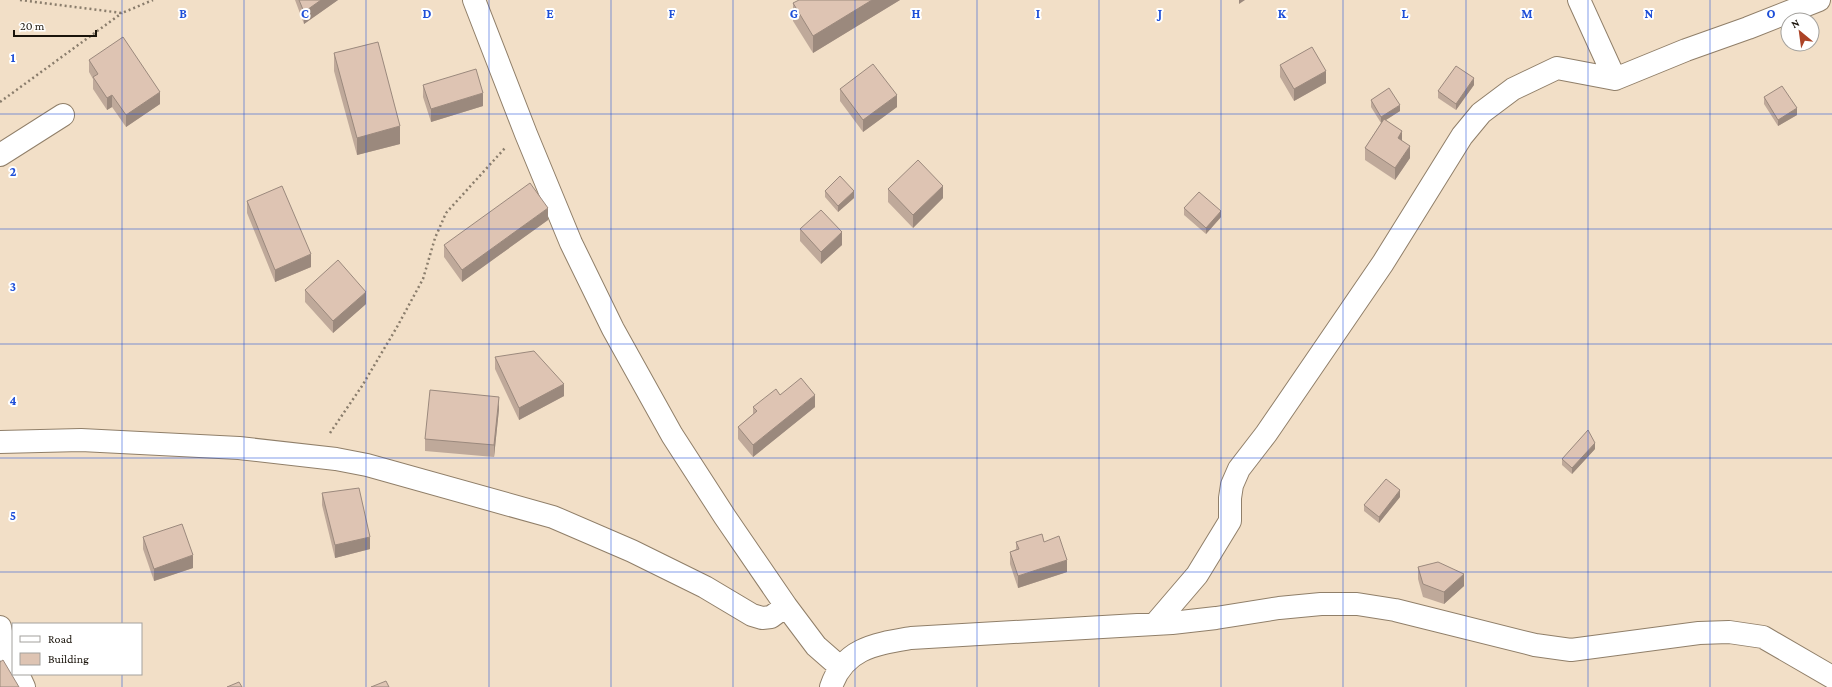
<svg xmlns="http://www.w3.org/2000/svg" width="1832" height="687" viewBox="0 0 1832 687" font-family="'Crimson Pro',serif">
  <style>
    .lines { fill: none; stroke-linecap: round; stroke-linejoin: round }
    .minor-casing { stroke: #907f69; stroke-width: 24 }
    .path { stroke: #8a7d6c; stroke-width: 2.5; stroke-dasharray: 2 3; stroke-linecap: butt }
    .minor { stroke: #fff; stroke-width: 22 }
    .wall { fill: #bfa99a }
    .shaded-wall { fill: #9b897d }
    .building { fill: #dec4b3; stroke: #9b897d }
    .grid { fill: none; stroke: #1d4ed8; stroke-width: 1; stroke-opacity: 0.55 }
    .grid-label { font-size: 13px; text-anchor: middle; font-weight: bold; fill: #1d4ed8; stroke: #fff; stroke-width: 4; stroke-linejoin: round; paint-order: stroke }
  </style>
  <rect width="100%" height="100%" fill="#f2dfc7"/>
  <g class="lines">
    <defs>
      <path id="minor" d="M474,0L526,134L571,243L613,329L672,435L725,517L786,606L816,646L840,667
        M1579,0L1615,79
        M0,155L63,115
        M0,442L81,440L239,448L336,459L367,465L553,517L632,551L705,587L752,615L762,618L771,617L786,606
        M1155,624L1197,575L1230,521V498L1232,485L1239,469L1266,434L1383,263L1462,136L1481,113L1513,89L1557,68L1615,79L1686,50L1748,28L1819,0
        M0,627L2,637L13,662
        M18,674L24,687
        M831,687C844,648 876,644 911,638L1172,623L1216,618L1279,608L1321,604H1357L1395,610L1535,645L1571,650L1699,633L1729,632L1763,637L1832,677"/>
    </defs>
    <use href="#minor" class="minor-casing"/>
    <path class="path" d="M20,0L122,13L153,0
      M0,102L122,13
      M330,433L362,386L397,327L423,279L435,238L446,213L505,148"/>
    <use href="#minor" class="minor"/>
  </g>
  <path class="wall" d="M295,0H338L304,24Z
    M900,0L813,53L793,21V3Z
    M334,53L400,144L357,155L334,71Z
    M89,60L160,104L126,127L112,107L107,110L93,89V79L89,72Z
    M1280,65L1326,83L1294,101L1280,77Z
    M423,85L483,106L431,122L423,97Z
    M1474,85L1456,110L1438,98V91Z
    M840,89L897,107L863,132L840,101Z
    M1764,97L1797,115L1778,126L1764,104Z
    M1371,100L1400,111L1386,120L1402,141L1410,158L1395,180L1365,160V148L1381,123L1371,107Z
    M888,189L943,198L913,228L888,202Z
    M825,191L854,198L838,212L825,197Z
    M247,201L311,267L275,282L247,213Z
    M1184,208L1221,217L1206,234L1184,215Z
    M548,220L462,282L444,257V245Z
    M800,229L842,245L821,264L800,241Z
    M305,290L366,304L333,333L305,302Z
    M495,357L564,396L519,420L495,369Z
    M753,407H815L753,457L738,439V427L753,414Z
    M499,409L494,457L425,451V439Z
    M1595,449L1572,474L1562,465V459Z
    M322,493L370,549L335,558L322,505Z
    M1400,497L1379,523L1364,511V505Z
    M143,537L193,568L154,581L143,549Z
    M1016,542H1044L1067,572L1018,588L1010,564V552L1016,549Z
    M1418,567L1464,586L1444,604L1423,597L1418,579Z"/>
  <path class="shaded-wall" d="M321,0H338L304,24V12Z
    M872,0H900L813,53V36Z
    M1239,0H1245L1239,4Z
    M1326,71V83L1294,101V89Z
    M1474,78V85L1456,110V104Z
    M160,92V104L126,127V115Z
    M483,93V106L431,122V109Z
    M112,95V107L107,110V98Z
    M897,95V107L863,132V120Z
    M1400,105V111L1381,123V117Z
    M1797,108V115L1778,126V120Z
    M400,126V144L357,155V138Z
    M1402,131V143L1398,138Z
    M1410,146V158L1395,180V168Z
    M943,186V198L913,228V215Z
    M854,191V198L838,212V206Z
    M548,208V220L462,282V270Z
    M1221,211V217L1206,234V228Z
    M842,232V245L821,264V252Z
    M311,254V267L275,282V270Z
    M366,292V304L333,333V321Z
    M564,384V396L519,420V408Z
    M815,395V407L753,457V445Z
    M499,397V409L494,457V445Z
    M1595,443V449L1572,474V468Z
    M1400,490V497L1379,523V517Z
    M370,537V549L335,558V545Z
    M193,555V568L154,581V569Z
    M1067,560V572L1018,588V576Z
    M1464,574V586L1444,604V592Z"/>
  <path class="building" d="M299,0H321L304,12Z
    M799,0H872L813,36L793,3Z
    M123,37L160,92L126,115L112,95L107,98L93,77L98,74L89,60Z
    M378,42L400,126L357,138L334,53Z
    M1312,47L1326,71L1294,89L1280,65Z
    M873,64L897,95L863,120L840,89Z
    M1456,66L1474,78L1456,104L1438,91Z
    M476,69L483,93L431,109L423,85Z
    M1782,86L1797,108L1778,120L1764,97Z
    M1389,88L1400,105L1381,117L1371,100Z
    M1384,119L1402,131L1398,138L1410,146L1395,168L1365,148Z
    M918,160L943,186L913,215L888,189Z
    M840,176L854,191L838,206L825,191Z
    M530,183L548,208L462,270L444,245Z
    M282,186L311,254L275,270L247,201Z
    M1199,192L1221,211L1206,228L1184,208Z
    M821,210L842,232L821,252L800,229Z
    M338,260L366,292L333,321L305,290Z
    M534,351L564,384L519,408L495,357Z
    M801,378L815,395L753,445L738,427L757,411L753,407L776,389L780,395Z
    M430,390L499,397L494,445L425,439Z
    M1588,430L1595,443L1572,468L1562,459Z
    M1386,479L1400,490L1379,517L1364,505Z
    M359,488L370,537L335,545L322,493Z
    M182,524L193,555L154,569L143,537Z
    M1042,534L1044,542L1059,536L1067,560L1018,576L1010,552L1019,549L1016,542Z
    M1438,562L1464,574L1444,592L1423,584L1418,567Z
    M3,660L19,687H0V662Z
    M386,681L389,687H371Z
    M239,682L242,687H227Z"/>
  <path class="grid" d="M122,0V624M244,0V687M366,0V687M489,0V687M611,0V687M733,0V687M855,0V687M977,0V687M1099,0V687M1221,0V687M1343,0V687M1466,0V687M1588,0V687M1710,0V687M0,114H1832M0,229H1832M0,344H1832M0,458H1832M0,572H1832M122,674V687"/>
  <g class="grid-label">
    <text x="183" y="18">B</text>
    <text x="305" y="18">C</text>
    <text x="427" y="18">D</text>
    <text x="550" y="18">E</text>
    <text x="672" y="18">F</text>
    <text x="794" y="18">G</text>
    <text x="916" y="18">H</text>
    <text x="1038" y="18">I</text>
    <text x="1160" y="18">J</text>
    <text x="1282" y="18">K</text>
    <text x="1405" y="18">L</text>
    <text x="1527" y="18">M</text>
    <text x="1649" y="18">N</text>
    <text x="1771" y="18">O</text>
    <text x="13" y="62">1</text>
    <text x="13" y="176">2</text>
    <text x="13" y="291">3</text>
    <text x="13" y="405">4</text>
    <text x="13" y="520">5</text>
  </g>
  <rect x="12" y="623" width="130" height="52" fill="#ffffff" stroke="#a3a19d"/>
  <rect x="20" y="636" width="20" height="6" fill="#ffffff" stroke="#a3a19d"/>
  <text x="48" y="643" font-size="12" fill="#1a140b">Road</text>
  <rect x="20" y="653" width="20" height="12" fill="#dec4b3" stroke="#a3a19d"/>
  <text x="48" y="663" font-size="12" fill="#1a140b">Building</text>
  <g transform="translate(1800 32) rotate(331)"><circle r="19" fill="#ffffff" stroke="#a3a19d"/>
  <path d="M0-3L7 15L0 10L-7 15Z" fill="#ac4326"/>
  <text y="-6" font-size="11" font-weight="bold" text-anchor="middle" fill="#1a140b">N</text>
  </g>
  <path d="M14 30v6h82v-6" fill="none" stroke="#1a140b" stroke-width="2"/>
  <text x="20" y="30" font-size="12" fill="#1a140b" stroke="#ffffff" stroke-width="3" paint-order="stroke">20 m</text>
</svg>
